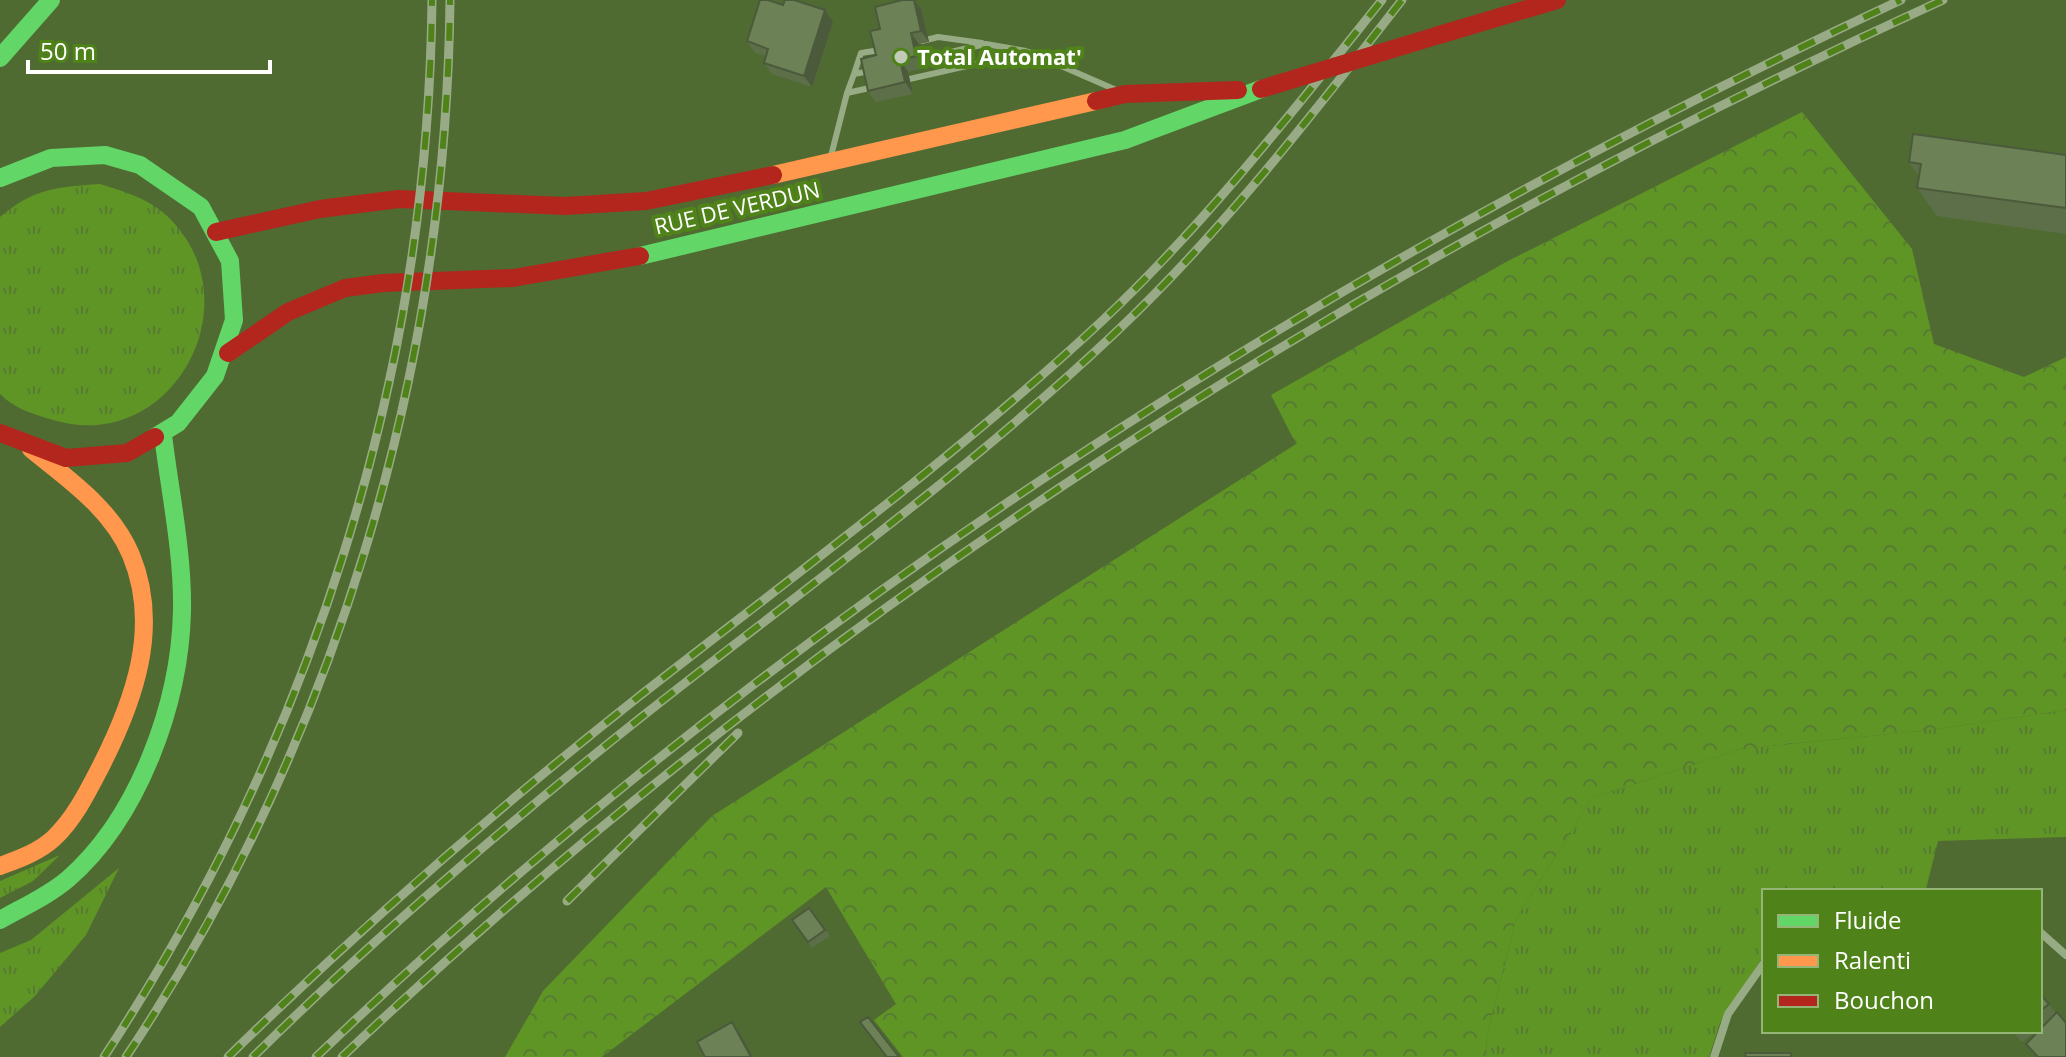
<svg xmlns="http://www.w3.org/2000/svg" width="2066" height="1057" viewBox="0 0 2066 1057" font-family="'Open Sans',sans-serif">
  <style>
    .grass { fill: url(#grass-tufts) }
    .forest { fill: url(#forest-crowns) }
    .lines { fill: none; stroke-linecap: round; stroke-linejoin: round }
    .lane { stroke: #97ab84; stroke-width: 6 }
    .street { stroke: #97ab84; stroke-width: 8 }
    .fast { stroke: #63d668; stroke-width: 18 }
    .slow { stroke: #ff974d; stroke-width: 18 }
    .jam { stroke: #b3261e; stroke-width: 18 }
    .rail-casing { stroke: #99ab86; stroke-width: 9 }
    .rail { stroke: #4f831a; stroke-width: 6; stroke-dasharray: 18; stroke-linecap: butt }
    .jam-bridge { stroke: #b3261e; stroke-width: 18 }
    .wall { fill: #5d6f49 }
    .shaded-wall { fill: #4c5a3c }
    .building { fill: #6c8155; stroke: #4c5a3c; stroke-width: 2 }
    .poi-dot { fill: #c1cbb7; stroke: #4f831a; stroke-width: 3 }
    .labels { text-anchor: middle; stroke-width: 8; stroke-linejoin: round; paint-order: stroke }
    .poi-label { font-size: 22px; font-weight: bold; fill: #fff; stroke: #4f831a; text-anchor: start }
    .street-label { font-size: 22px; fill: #fff; stroke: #4f831a }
  </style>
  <defs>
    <pattern id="grass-tufts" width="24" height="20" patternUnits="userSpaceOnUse" patternTransform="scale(2)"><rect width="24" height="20" fill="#5f9525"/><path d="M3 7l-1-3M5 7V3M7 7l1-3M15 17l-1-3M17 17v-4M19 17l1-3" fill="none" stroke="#587b33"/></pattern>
    <pattern id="forest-crowns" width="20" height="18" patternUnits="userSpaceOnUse" patternTransform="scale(2)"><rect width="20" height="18" fill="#5f9525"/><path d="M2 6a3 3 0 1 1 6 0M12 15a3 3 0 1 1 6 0" fill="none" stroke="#587b33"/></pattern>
  </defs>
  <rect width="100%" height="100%" fill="#4f6b32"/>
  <path class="grass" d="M100,184C123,191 147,198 166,215C257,299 173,456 53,420C33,414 15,409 0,394V217C34,188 58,187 100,184Z
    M2066,710V837L1938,841L1926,889L1918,891H1764V955L1720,1023L1709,1057H1486L1487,1035L1516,919L1592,798L1741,749L1930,730Z
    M60,855L33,881L0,898V881Z
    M119,868L86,935L35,996L0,1027V953L31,940Z"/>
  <path class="forest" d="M1802,112L1912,249L1934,344L2024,377L2066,357V710L1930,730L1741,749L1592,798L1516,919L1487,1035L1486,1057H903L874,1020L896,1004L826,887L602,1057H505L543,991L712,816L1296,444L1271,395L1506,262Z"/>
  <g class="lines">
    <path class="lane" d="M922,41L938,37L982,43
      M915,60L986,44L1026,51
      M854,74L861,53L880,50
      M905,80L1029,52L1114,89
      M847,93L854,74L870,71
      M831,156L847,93L874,87"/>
    <path class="street" d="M2040,932L2066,955
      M1714,1057L1728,1014L1764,963"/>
    <path class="fast" d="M0,58L51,0
      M0,178L51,158L105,155L140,165L201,207L230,261L234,320L215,376L178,423L155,437
      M640,256L1125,140L1261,89
      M0,920C23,907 48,896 68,879C139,817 180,703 182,611C183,552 170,493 163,435"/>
    <path class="slow" d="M773,175L1096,101
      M0,866C19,859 39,852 54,838C75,818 88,791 101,766C134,701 161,627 131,555C112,509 68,479 31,449"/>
    <path class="jam" d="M1439,35L1557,0
      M1096,101L1125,94L1238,90
      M216,232L320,209L399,199L565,206L646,201L773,175
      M228,353L288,312L345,288L383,283L513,278L640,256
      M0,433L66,458L127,453L155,437"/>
    <defs>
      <path id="rail" d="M567,901L738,733
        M104,1057C311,742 428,378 432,0
        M126,1057C334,746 446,373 450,0
        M228,1057C358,930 494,811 637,698C794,575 956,457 1102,321C1206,223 1293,111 1382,0
        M253,1057C377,935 508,823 644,715C802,590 968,472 1115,333C1222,232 1311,116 1402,0
        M316,1057C778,616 1324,269 1901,0
        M342,1057C808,615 1360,265 1943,0"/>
    </defs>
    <use href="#rail" class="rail-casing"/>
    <use href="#rail" class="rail"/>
    <path class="jam-bridge" d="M1261,89L1439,35"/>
  </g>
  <path class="wall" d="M921,9L929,42L919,44L925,68L908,72L913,94L876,102L868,91L880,29Z
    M833,22L812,87L772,74L764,63L766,56L755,53L747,41Z
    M2066,155V234L1937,216L1917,188L1919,176L1909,162Z
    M809,908L830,936L812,948L792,920Z
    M2040,994L2056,1013L2066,1057H2036L2026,1044L2044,1025L2040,1028Z
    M2012,1031H2037L2022,1042Z"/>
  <path class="shaded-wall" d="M914,0L921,9L929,42L921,31Z
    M825,10L833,22L812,87L804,76Z
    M911,33L919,44L925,68L916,56Z
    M900,60L908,72L913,94L905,82Z
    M732,1022L740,1034L753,1057H751Z"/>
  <path class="building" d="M760,0H768L783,5L785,0H794L825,10L804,76L764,63L768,49L747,41Z
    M902,0H914L921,31L911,33L916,56L900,60L905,82L868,91L861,59L876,55L870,31L880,29L875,7Z
    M1913,134L2066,155V208L1917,188L1921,164L1909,162Z
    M809,908L825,930L808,942L792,920Z
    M2040,994L2049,1004L2040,1011Z
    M2057,1012L2066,1023V1057H2038L2026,1044Z
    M868,1017L899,1057H887L860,1022Z
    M732,1022L751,1057H705L697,1042Z
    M1745,1053H1791V1057H1746Z"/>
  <circle class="poi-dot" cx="901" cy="57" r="8"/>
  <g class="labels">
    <g class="poi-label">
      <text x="917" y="65">Total Automat'</text>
    </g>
    <g class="street-label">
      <text transform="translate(737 208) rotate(-13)" y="8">RUE DE VERDUN</text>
    </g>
  </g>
  <rect x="1762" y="889" width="280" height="144" fill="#4f831a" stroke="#95b576" stroke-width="2"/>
  <rect x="1778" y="915" width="40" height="12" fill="#63d668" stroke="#95b576" stroke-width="2"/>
  <text x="1834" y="929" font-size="24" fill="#ffffff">Fluide</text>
  <rect x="1778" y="955" width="40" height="12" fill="#ff974d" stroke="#95b576" stroke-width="2"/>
  <text x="1834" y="969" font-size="24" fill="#ffffff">Ralenti</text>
  <rect x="1778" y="995" width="40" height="12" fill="#b3261e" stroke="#95b576" stroke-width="2"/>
  <text x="1834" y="1009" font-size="24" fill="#ffffff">Bouchon</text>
  <path d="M28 60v12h242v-12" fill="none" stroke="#ffffff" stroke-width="4"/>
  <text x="40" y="60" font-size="24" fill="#ffffff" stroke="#4f831a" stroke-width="6" paint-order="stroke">50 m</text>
</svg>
